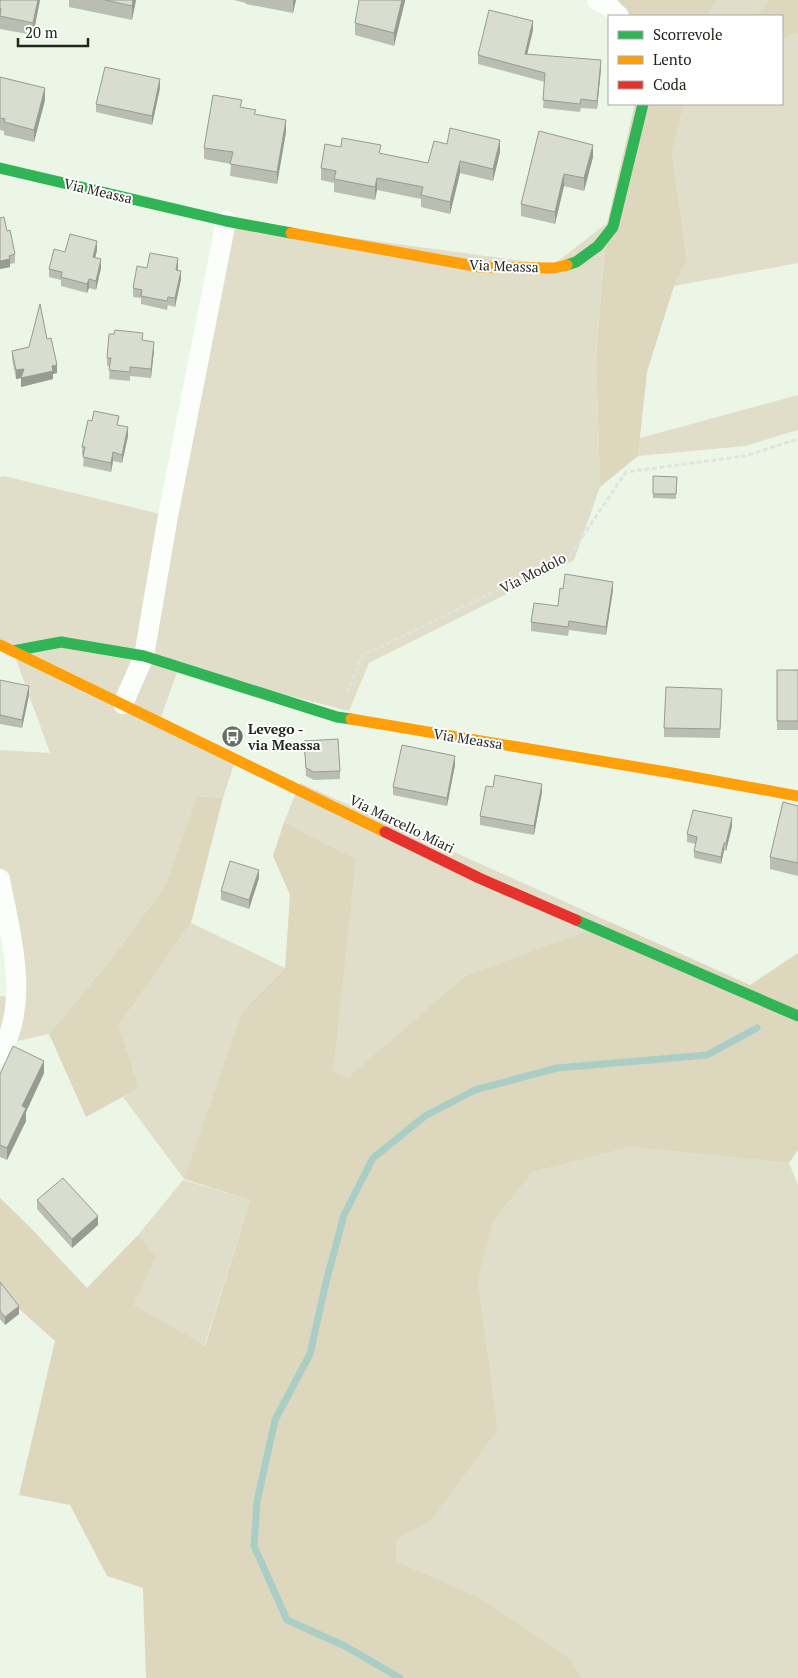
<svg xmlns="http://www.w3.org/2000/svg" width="798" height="1678" viewBox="0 0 798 1678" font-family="'PT Serif',serif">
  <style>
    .green { fill: #e0ddc8 }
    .forest { fill: #ddd7be }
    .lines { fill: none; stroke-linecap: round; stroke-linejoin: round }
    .stream { stroke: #aacec5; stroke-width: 7 }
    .path { stroke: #e0e3de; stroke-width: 3; stroke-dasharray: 5 2.5; stroke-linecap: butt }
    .street { stroke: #fcfefb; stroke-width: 20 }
    .fast { stroke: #30b455; stroke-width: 11 }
    .slow { stroke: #ff9f0a; stroke-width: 11 }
    .jam { stroke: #e5322d; stroke-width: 11 }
    .wall { fill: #babeb2 }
    .shaded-wall { fill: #979b91 }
    .building { fill: #d8ddcf; stroke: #979b91 }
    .labels { text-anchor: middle; stroke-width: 4; stroke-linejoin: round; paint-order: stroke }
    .street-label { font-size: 14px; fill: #21271d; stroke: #fff }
    .poi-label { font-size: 14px; font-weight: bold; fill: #21271d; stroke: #fff; text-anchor: start }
  </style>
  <rect width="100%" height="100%" fill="#ecf6e7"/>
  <path class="green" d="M717,0H769L758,13V16H707Z
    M798,33V263L674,286L687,258L672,153L684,104H782V40Z
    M226,221L553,265L607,223L596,357L600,487L574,560L369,663L349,711L179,667L160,720L237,755L223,798L197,796L165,886L112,958L49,1034L0,1045V996L15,998L0,879V750L50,753L13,651L0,645V477L4,476L168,516Z
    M798,395V430L745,446L638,456L640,438Z
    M300,783L610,922L465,976L350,1077L332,1072L356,859L284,822Z
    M191,923L285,968L242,1011L184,1180L250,1200L204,1347L134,1305L155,1257L138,1235L184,1179L123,1097L139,1088L119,1025Z
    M631,1147L789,1163L798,1185V1678H582L571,1659L479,1597L396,1561L397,1539L431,1521L498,1430L478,1280L494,1220L533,1172Z"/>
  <path class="forest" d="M586,0H717L707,16H610Z
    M769,0H798V33L782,40V16H758V13Z
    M635,104H684L672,153L687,259L674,286L647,372L638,456L600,487L596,357L607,223Z
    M197,796L223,798L191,923L119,1025L139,1088L86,1117L49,1034L112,958L165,886Z
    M284,822L356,859L333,1072L349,1077L465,976L610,922L750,985L798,953V1150L789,1163L631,1147L533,1172L494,1220L478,1280L498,1430L431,1521L397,1539L396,1561L479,1597L571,1659L582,1678H146L143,1588L107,1576L70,1505L19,1495L55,1341L0,1292V1198L29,1226L87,1288L138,1235L156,1257L134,1305L205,1346L250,1200L184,1179L242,1011L285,968L290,895L273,856Z"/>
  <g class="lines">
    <path class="stream" d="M400,1678L345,1646L287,1620L254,1546L257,1502L275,1420L310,1354L326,1282L344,1215L373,1158L425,1116L475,1090L557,1068L707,1055L757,1028"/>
    <path class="path" d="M347,693L362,656L570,555L626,472L745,456L798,439"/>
    <path class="street" d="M597,0L611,8L619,16
      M123,704L144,656L168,516L226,221
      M0,879C10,934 31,1002 0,1054"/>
    <path class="fast" d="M0,168L226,221L291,233
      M567,265L576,262L598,246L613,227L643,104
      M13,651L61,642L144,656L337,717L351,719
      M576,920L798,1016"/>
    <path class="slow" d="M291,233L480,267L554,268L567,265
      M0,645L385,832
      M351,719L672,773L798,796"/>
    <path class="jam" d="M385,832L479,878L576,920"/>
  </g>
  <path class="wall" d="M0,0H40L33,35L0,29Z
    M69,0H136L132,20L69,7Z
    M234,0H296L293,13L246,4V3Z
    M405,0L394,46L355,35V23Z
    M533,30L527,54L601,69L597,109L581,108L580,112L543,108L545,82L478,64V55Z
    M0,77L45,100L34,142L4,135V131L0,130Z
    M160,88L152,125L96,112V104Z
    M242,107L286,132L277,184L230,176L231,164L204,159V148Z
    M539,131L593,157L584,191L564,186L555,224L521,216V204Z
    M447,144L500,152L493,181L460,173L450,214L421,207V199L377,190L375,200L334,192V183L321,180V168L381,154L428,163Z
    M0,218L7,231L15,254V263L10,264V267L0,269Z
    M97,250L95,258L101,268L96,290L89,288L87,293L61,286V280L49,277V269L65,252Z
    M178,267V270L181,279L175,307L168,305L167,310L141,304V298L133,297V288L147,268Z
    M47,339L57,373L53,374V379L21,387V378L16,379L12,359V351L29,347Z
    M143,341L154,350L151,378L130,376V381L109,379L110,367L107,366V358Z
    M119,425L128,436L122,463L113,461L111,472L83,466L84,455H82V447Z
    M653,476L677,477L676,499L653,498Z
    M613,590L606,635L569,630L568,636L531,631V622L558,606Z
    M777,670H798V730H777Z
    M0,680L29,695L22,728L0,724Z
    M722,697L720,738L664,737V728Z
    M304,741L340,771V779L314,780L306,776Z
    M455,765L447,806L393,795V787Z
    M493,787L542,792L534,835L480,825V816Z
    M798,806V876L770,869V857Z
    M732,826L726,851L724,850L721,864L694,858V851L696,844L687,842V834Z
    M259,878L249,909L221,900V891Z
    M44,1073L26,1112V1121L7,1160L0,1157V1074Z
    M37,1200L98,1225L72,1248L37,1209Z
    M0,1282L19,1314L5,1325L0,1319Z"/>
  <path class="shaded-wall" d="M38,0H40L33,35V23Z
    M133,0H136L132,20V6Z
    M293,0H296L293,13Z
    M402,0H405V1L394,46V33Z
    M533,21V30L525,63V54Z
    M601,60V69L597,109V101Z
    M160,79V88L152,125V116Z
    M45,88V100L34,142V130Z
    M286,120V132L277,184V172Z
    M500,140V152L493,181V169Z
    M593,145V157L584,191V178Z
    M460,161V173L450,214V202Z
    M564,174V186L555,224V212Z
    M377,178V190L375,200V187Z
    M97,241V250L93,266V257Z
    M178,258V267L176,278V270Z
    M10,259V267L0,269V261Z
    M101,259V268L96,290V281Z
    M181,271V279L175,307V298Z
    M89,279V288L87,293V284Z
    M154,342V350L151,378V369Z
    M57,365V373L53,374V379L21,387V378L16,379V370Z
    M128,427V436L122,463V455Z
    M113,452V461L111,472V463Z
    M613,582V590L606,635V627Z
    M29,686V695L22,728V720Z
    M455,756V765L447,806V798Z
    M542,784V792L534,835V826Z
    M732,818V826L726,851V843Z
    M724,843V850L721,864V857Z
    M259,870V878L249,909V900Z
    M44,1061V1073L26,1112V1121L7,1160V1148L22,1106Z
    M98,1216V1225L72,1248V1239Z
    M19,1306V1314L5,1325V1317Z"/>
  <path class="building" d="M0,0H38L33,23L0,16L1,9L0,8Z
    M105,0H133L132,6Z
    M359,0H402L394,33L355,23Z
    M489,10L533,21L525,54L601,60L597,101L581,99L580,104L543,100L545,73L478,55Z
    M105,67L160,79L152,116L96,104Z
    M0,77L45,88L34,130L4,122L5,119L0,118Z
    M213,95L242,100L240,107L256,110L254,114L286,120L277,172L230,164L233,152L204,148Z
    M450,128L500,140L493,169L460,161L450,202L421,195L423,187L377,178L375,187L334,179L336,171L321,168L325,144L341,147L342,138L381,145L379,153L428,163L434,141L447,144Z
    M539,131L593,145L584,178L564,174L555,212L521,204Z
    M4,217L7,231L10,230L15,254L9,256L10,259L0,261V218Z
    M70,234L97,241L93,257L101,259L96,281L89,279L87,284L61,277L62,272L49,269L54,249L65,252Z
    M150,253L178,258L176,270L181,271L175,298L168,297L167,301L141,296L142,290L133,288L137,266L147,268Z
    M40,304L47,339L51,338L57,365L52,366L53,371L21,378L24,369L16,370L12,351L29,347Z
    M115,330L143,333L142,340L154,342L151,369L130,367V372L109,370L111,358H107L109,334H114Z
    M94,411L119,416L117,425L128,427L122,455L113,452L111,463L83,457L85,447H82L88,420L92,421Z
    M653,476L677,477L676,494H653Z
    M565,574L613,582L606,627L569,621L568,627L531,622L534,603L558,606L560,588L563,589Z
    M777,670H798V721H777Z
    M0,680L29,686L22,720L0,715Z
    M666,687L722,689L720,729L664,728Z
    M338,739L340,771L314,772L306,768L304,741Z
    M402,745L455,756L447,798L393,787Z
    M495,775L542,784L534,826L480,816L486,786L493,787Z
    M783,802L798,806V863L770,857Z
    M693,810L732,818L726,843H724L721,857L694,851L697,837L687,834Z
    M230,861L259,870L249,900L221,891Z
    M13,1046L44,1061L22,1106L26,1108L7,1148L0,1145V1074Z
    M63,1178L98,1216L72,1239L37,1200Z
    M0,1282L19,1306L5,1317L0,1311Z"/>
  <defs>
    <symbol id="bus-disc" viewBox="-11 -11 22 22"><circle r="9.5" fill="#686f64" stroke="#fff"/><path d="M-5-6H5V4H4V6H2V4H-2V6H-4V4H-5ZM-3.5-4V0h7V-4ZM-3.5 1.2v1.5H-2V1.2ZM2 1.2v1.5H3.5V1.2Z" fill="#fff"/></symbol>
  </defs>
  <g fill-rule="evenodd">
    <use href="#bus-disc" x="220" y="724" width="25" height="25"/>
  </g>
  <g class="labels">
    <g class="street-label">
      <text transform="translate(98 191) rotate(13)" y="5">Via Meassa</text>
      <text transform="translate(504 266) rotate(2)" y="5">Via Meassa</text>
      <text transform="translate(533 573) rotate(-27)" y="5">Via Modolo</text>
      <text transform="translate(468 739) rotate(9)" y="5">Via Meassa</text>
      <text transform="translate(402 824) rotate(26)" y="5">Via Marcello Miari</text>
    </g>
    <g class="poi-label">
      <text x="248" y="734">Levego -<tspan x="248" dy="16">via Meassa</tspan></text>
    </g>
  </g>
  <rect x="608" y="15" width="175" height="90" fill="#ffffff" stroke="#a6a9a5"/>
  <rect x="618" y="31" width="25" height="8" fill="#30b455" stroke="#a6a9a5"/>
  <text x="653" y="40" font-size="15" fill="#21271d">Scorrevole</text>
  <rect x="618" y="56" width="25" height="8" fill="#ff9f0a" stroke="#a6a9a5"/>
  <text x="653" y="65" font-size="15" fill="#21271d">Lento</text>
  <rect x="618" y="81" width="25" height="8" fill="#e5322d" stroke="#a6a9a5"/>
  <text x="653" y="90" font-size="15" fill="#21271d">Coda</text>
  <path d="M18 38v8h70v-8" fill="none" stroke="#21271d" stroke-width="2.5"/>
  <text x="25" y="38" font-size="15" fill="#21271d" stroke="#ffffff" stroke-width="4" paint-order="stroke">20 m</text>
</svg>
